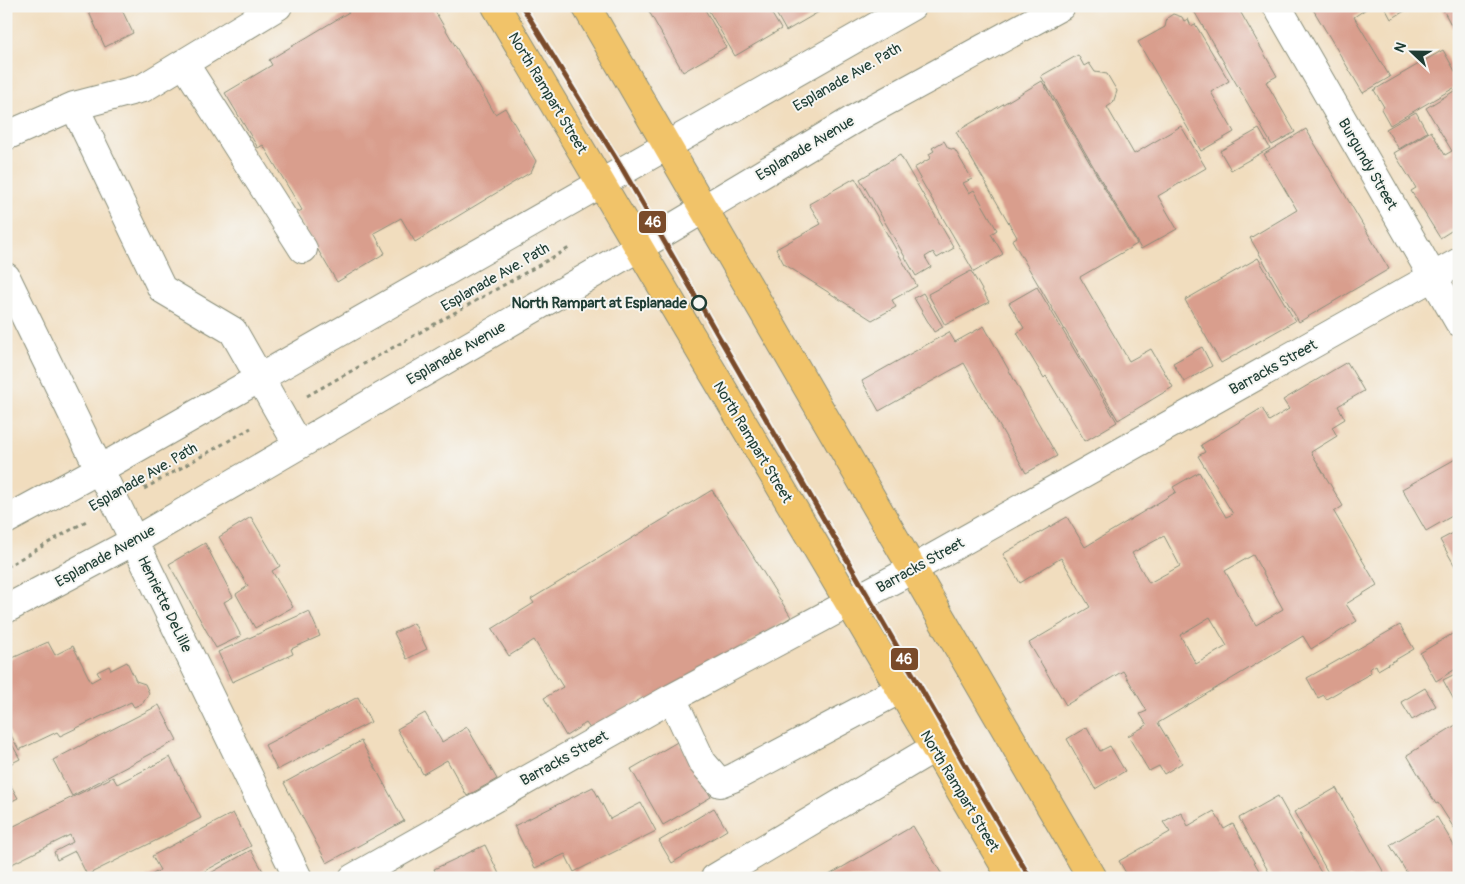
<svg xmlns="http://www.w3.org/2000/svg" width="1465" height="884" viewBox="0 0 1465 884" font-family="Pangolin,sans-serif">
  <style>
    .building { fill: #d99e8d; fill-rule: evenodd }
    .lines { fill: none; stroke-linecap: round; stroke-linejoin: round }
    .minor-casing { stroke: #888d79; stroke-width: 30 }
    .major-casing { stroke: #888d79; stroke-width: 30 }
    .path { stroke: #888d79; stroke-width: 3; stroke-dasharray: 4 4; stroke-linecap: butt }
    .minor { stroke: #fff; stroke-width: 28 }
    .major { stroke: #f1c369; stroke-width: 28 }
    .tram-1-casing { stroke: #f6f6f2; stroke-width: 9 }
    .tram-1 { stroke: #7a4b2a; stroke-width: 5 }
    .stop-dot { fill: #f6f6f2; stroke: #1f3d34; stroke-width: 2.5 }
    .labels { text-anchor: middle; stroke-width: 4; stroke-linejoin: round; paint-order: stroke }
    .street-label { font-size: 15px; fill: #1f3d34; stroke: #f6f6f2 }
    .stop-label { font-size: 15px; font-weight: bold; fill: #1f3d34; stroke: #f6f6f2; text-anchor: end }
    .line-badge { stroke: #f6f6f2; stroke-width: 2 }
    .badge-label { font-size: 14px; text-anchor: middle; font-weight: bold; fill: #fff }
  </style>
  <rect width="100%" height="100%" fill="#f6f6f2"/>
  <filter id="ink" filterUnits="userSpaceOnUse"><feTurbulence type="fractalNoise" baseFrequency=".02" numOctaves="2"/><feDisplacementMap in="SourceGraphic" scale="10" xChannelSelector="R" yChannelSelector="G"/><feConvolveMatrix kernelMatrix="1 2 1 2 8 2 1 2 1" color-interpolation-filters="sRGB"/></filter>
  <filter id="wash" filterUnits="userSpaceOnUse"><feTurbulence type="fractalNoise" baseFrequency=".0096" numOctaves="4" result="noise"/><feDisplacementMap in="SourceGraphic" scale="20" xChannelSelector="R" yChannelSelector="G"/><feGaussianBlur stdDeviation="1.12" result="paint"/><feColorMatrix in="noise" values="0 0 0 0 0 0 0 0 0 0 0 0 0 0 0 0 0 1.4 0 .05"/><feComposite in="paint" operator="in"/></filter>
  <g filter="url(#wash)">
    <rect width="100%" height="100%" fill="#f1ddbe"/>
    <g id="blocks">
      <path class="building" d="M86,6H120L133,33L105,47Z
        M346,6H432L495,114L505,108L536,161L531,172L415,242L401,218L374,233L385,253L337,282L296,213L302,210L263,145L258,148L225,93L272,65L269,60L349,12Z
        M646,6H703L726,47L683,72Z
        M706,6H767L781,29L735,56Z
        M772,6H829L786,31Z
        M1191,6H1237L1277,76L1266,82L1295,132L1272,145Z
        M1311,6H1365L1366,9L1354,17L1390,77L1363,93Z
        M1384,6H1413L1391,19Z
        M1441,6H1459V30L1455,32Z
        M1173,14L1182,17L1184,21L1188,19L1191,26L1195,24L1229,81L1211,92L1234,132L1201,151L1138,42L1165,27L1167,18Z
        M1443,50L1459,78V85L1390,125L1381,109L1384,107L1374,90Z
        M1078,55L1084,66L1089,63L1095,72L1107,74L1117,91L1113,103L1107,107L1134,154L1181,126L1206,168L1158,196L1177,229L1141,249L1041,76Z
        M1042,81L1137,244L1080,277L1129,361L1151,349L1173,387L1118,420L1012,240L1017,237L956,132Z
        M1459,88V226L1440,238L1411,191L1416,188L1394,153L1431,131L1445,155L1452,151L1426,108Z
        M1416,112L1427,132L1399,149L1386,129Z
        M1259,129L1270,148L1231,170L1220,151Z
        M1306,129L1389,269L1299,322L1250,238L1297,210L1264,154Z
        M944,141L948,148L955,150L972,179L963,183L969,193L974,190L997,230L991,234L1003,254L974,272L914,168L931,158L929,154L934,151L932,148Z
        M900,155L954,248L937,258L933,252L925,257L931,267L916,276L860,179Z
        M855,178L917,286L892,300L896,307L872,320L784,264L776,249L821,224L809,204Z
        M1258,258L1295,321L1221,363L1185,300Z
        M971,271L989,302L945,325L928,294Z
        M1037,287L1117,422L1085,441L1046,376L1044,378L1017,333L1024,328L1009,303Z
        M923,293L943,327L934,332L914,298Z
        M984,326L1057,456L1026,473L964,363L879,411L862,381L949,332L955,342Z
        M1202,347L1212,366L1184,382L1173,363Z
        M1347,362L1364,391L1338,406L1345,419L1332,427L1337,436L1311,452L1343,506L1334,512L1377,585L1346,604L1357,621L1311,649L1303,636L1158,723L1182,763L1164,774L1159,766L1149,771L1128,736L1147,725L1140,714L1147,711L1123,671L1066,705L1029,643L1090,607L1061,558L1020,583L1003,554L1067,517L1085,547L1176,492L1173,487L1199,472L1226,517L1233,514L1198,456L1205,452L1201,445L1262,408L1269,421L1289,409L1283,400ZM1164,536L1180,566L1149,583L1132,553ZM1253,555L1283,609L1256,625L1225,571ZM1210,617L1227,646L1196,664L1180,635Z
        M1459,457V512L1426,531L1402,489Z
        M712,490L791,617L651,706L645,697L591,730L586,723L566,736L544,698L563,687L534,640L509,656L492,629L534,603L531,599Z
        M251,517L280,566L272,571L293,607L255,628L236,594L248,586L219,537Z
        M1459,530V573L1440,540Z
        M205,543L233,597L224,602L241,636L216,648L169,564Z
        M309,611L320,636L291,649L293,654L232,682L218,652Z
        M414,623L427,649L407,659L394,633Z
        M1400,625L1414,649L1378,670L1376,665L1369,669L1371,673L1326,699L1324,695L1318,698L1307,678Z
        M1459,630V667L1436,681L1420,653Z
        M48,642L55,655L73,646L91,682L100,677L97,672L109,666L111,670L127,662L136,681L145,684L149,693L143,703L134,707L131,702L60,736L57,732L19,750L6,726V661Z
        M1459,672V709L1443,680Z
        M1425,688L1436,706L1412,720L1401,702Z
        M358,697L371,722L277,770L265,745Z
        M159,705L177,740L72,796L53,760Z
        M425,713L442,742L467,727L497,779L467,796L447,760L423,774L397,729Z
        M1459,723V836L1438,803L1436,804L1407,755Z
        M1087,727L1100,751L1110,746L1125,771L1095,789L1067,739Z
        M6,733L20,759L6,766Z
        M361,741L404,821L327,863L284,783Z
        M679,741L711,797L663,825L631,769Z
        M170,757L201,818L87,875L75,851L57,860L54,852L73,842L70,835L6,867V830L113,777L117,784Z
        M6,777L18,798L6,804Z
        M593,787L610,819L641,803L656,831L574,872L565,854L535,868L514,826Z
        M1336,788L1387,878H1331L1294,812Z
        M1278,796L1324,878H1272L1239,818Z
        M714,808L727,830L672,863L659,841Z
        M1214,811L1224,829L1233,824L1262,876L1259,878H1129L1119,861L1170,832L1163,822L1181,812L1188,826Z
        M233,813L251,846L192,878H146L160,870L152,856Z
        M1437,817L1459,854V878H1410L1390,845Z
        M913,826L944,878H824Z
        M485,845L501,878H438L434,869Z
        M251,850L267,878H202Z"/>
    </g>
  </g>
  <g filter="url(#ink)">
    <use href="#blocks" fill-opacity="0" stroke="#888d79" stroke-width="1"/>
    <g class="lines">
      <defs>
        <path id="minor" d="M1277,6L1459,322
          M184,63L303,249
          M74,106L143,88L278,6
          M6,136L74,106L162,289L233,331L298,445
          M6,277L298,878
          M6,520L100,469L912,6
          M6,609L134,541L660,235L856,118L1061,6
          M672,698L702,762L720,783L733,778L899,690
          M353,878L672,698L913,569L1459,262
          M715,878L934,748"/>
        <path id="major" d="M496,6L1012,878
          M586,6L1092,878"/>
      </defs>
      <use href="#minor" class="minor-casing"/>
      <use href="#major" class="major-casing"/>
      <path class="path" d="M307,396L571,247
        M144,489L251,428
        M6,567L88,520"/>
      <use href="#minor" class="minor"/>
      <use href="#major" class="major"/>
      <defs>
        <path id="tram-1" d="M522,6L623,170L1030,878"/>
      </defs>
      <use href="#tram-1" class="tram-1-casing"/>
      <use href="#tram-1" class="tram-1"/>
    </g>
  </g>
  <circle class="stop-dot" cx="699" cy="303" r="7"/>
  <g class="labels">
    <g class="street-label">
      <text transform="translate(847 77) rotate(-30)" y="5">Esplanade Ave. Path</text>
      <text transform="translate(548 93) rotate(59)" y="5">North Rampart Street</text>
      <text transform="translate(805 148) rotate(-31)" y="5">Esplanade Avenue</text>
      <text transform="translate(1368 164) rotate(60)" y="5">Burgundy Street</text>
      <text transform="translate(495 277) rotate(-30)" y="5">Esplanade Ave. Path</text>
      <text transform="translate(456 353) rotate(-30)" y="5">Esplanade Avenue</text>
      <text transform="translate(1273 367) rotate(-29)" y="5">Barracks Street</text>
      <text transform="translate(753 442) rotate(59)" y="5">North Rampart Street</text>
      <text transform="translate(143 477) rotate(-30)" y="5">Esplanade Ave. Path</text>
      <text transform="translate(105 556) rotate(-29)" y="5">Esplanade Avenue</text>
      <text transform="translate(920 565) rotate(-29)" y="5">Barracks Street</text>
      <text transform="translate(165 604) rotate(64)" y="5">Henriette DeLille</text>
      <text transform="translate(564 758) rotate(-29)" y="5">Barracks Street</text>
      <text transform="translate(960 791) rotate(59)" y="5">North Rampart Street</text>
    </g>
    <g class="stop-label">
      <text x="687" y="308">North Rampart at Esplanade</text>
    </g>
  </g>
  <g class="line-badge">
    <rect x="638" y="210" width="29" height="24" rx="5" fill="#7a4b2a"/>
    <rect x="890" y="647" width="29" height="24" rx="5" fill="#7a4b2a"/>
  </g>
  <g class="badge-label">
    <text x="653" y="227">46</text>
    <text x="904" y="664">46</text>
  </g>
  <rect width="1465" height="884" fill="none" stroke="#f6f6f2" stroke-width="25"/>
  <g transform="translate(1412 52) rotate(292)" stroke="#f6f6f2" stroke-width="4" paint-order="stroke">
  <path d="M0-4L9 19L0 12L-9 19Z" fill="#1f3d34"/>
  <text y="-8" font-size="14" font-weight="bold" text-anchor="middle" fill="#1f3d34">N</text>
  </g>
</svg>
